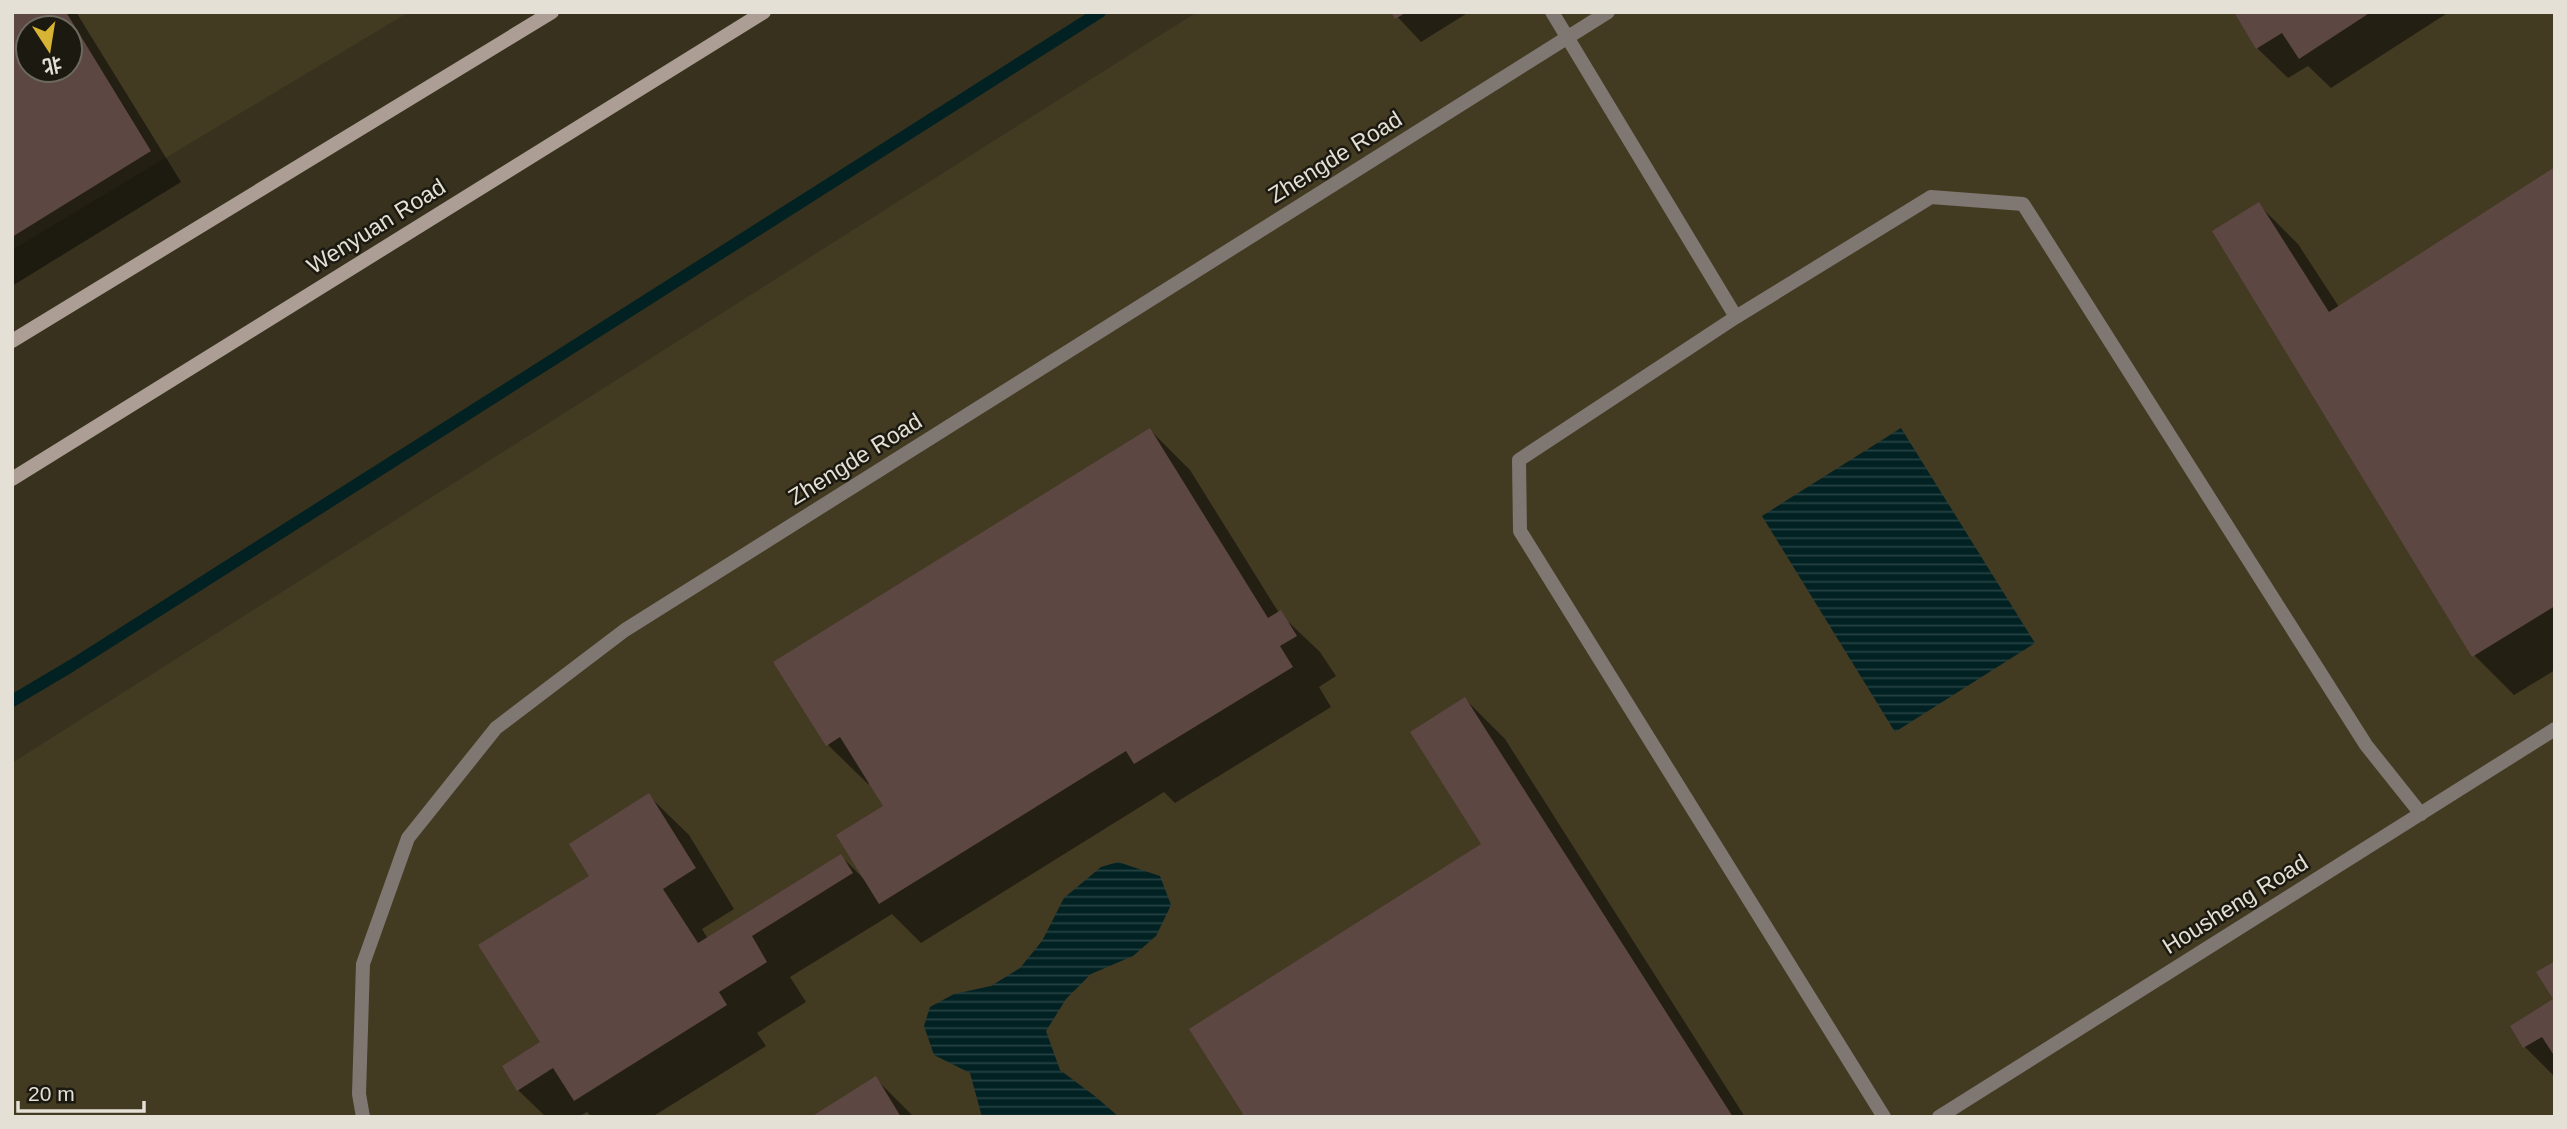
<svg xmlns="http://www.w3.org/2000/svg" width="2567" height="1129" viewBox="0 0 2567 1129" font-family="Helvetica,'Noto Sans SC',sans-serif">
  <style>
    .built { fill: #433a22; fill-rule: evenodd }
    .water { fill: url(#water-rules) }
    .shadow { fill: #0007; fill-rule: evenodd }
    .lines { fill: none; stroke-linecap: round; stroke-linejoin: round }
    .stream { stroke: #012123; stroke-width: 12 }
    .building { fill: #5d4743; fill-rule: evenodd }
    .street { stroke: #7f7771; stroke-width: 14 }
    .secondary { stroke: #ac9e94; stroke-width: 14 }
    .labels { text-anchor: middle; stroke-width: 5; stroke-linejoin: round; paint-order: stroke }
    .street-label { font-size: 23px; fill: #e4e0d5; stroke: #1c1911 }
  </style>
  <defs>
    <pattern id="water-rules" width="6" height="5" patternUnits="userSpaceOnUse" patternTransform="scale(1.75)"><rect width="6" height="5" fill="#012123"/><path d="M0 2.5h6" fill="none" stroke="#264142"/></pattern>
  </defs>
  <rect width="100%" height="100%" fill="#37311e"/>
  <path class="built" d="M12,12H409L12,250ZM28,28H70V70H28Z
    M1197,12H2555V1117H12V763Z"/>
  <path class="water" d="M1901,428L2035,643L1895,732L1762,516Z
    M1118,862L1160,876L1171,905L1156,936L1133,956L1091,974L1066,999L1046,1031L1060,1070L1096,1097L1119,1117H982L970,1073L934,1055L924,1026L930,1007L954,994L991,986L1020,968L1042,941L1064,898L1101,867Z"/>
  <path class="shadow" d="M12,12H76L181,182L12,286ZM28,28H70V70H28Z
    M1393,12H1469L1421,42Z
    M2236,12H2449L2331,88L2308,66L2288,78L2257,48Z
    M2555,169V670L2514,695L2474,655L2258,204L2298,244L2339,307Z
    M1150,430L1190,470L1279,613L1320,652L1336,676L1319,687L1331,707L1175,803L1164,792L921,943L892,914L790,977L806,1002L757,1033L766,1046L652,1117H592L587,1112L578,1117H546L518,1090L542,1043L591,877L649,796L689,835L734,909L702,929L708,939L841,856L865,880L886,806L871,782L868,784L828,745Z
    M1465,699L1505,739L1745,1117H1242L1484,844Z
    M2555,1000V1077L2525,1047L2512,1027Z
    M876,1079L914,1117H815Z"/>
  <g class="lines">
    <path class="stream" d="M12,701L71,666L1100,12"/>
  </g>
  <path class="building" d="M12,12H66L151,151L12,237ZM28,28H70V70H28Z
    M1391,12H1407L1395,19Z
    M2234,12H2371L2299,59L2282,33L2256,49Z
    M2555,167V606L2472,657L2212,231L2259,202L2329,312Z
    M1150,428L1268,618L1281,610L1297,636L1280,646L1293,667L1134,764L1126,751L879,904L836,835L883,806L840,737L826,746L773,662Z
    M1465,697L1733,1117H1239L1243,1114L1189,1029L1481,844L1410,732Z
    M649,793L696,868L663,889L698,943L841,854L853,873L752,936L767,962L719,992L727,1005L574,1101L553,1068L517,1091L502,1066L540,1042L478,945L589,876L569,844Z
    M2555,961V1057L2542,1037L2523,1048L2510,1026L2553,999L2536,972Z
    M876,1076L901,1117H811Z"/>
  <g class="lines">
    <path class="street" d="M1552,12L1736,317
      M363,1117L359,1094L363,964L408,838L496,728L625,630L1608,12
      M1884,1117L1520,531L1519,460L1736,317L1931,197L2023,204L2366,745L2421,814
      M1939,1117L2555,729"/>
    <path class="secondary" d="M12,341L552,12
      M12,479L764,12"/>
  </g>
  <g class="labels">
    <g class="street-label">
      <text transform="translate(1335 157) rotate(-32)" y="8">Zhengde Road</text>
      <text transform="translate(376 226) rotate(-32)" y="8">Wenyuan Road</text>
      <text transform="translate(855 459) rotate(-32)" y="8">Zhengde Road</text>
      <text transform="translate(2235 904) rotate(-32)" y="8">Housheng Road</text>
    </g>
  </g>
  <rect width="2567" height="1129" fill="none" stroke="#e4e0d5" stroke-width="28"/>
  <g transform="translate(49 49) rotate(168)"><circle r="33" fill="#1c1911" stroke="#6c695f" stroke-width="2"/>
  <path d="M0-5L12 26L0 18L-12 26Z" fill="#d8b434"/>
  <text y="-10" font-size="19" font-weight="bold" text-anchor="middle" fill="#e4e0d5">北</text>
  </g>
  <path d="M18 1101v10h126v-10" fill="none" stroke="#e4e0d5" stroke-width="3.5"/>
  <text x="28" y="1101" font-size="21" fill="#e4e0d5" stroke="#1c1911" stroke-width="5" paint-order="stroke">20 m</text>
</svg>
